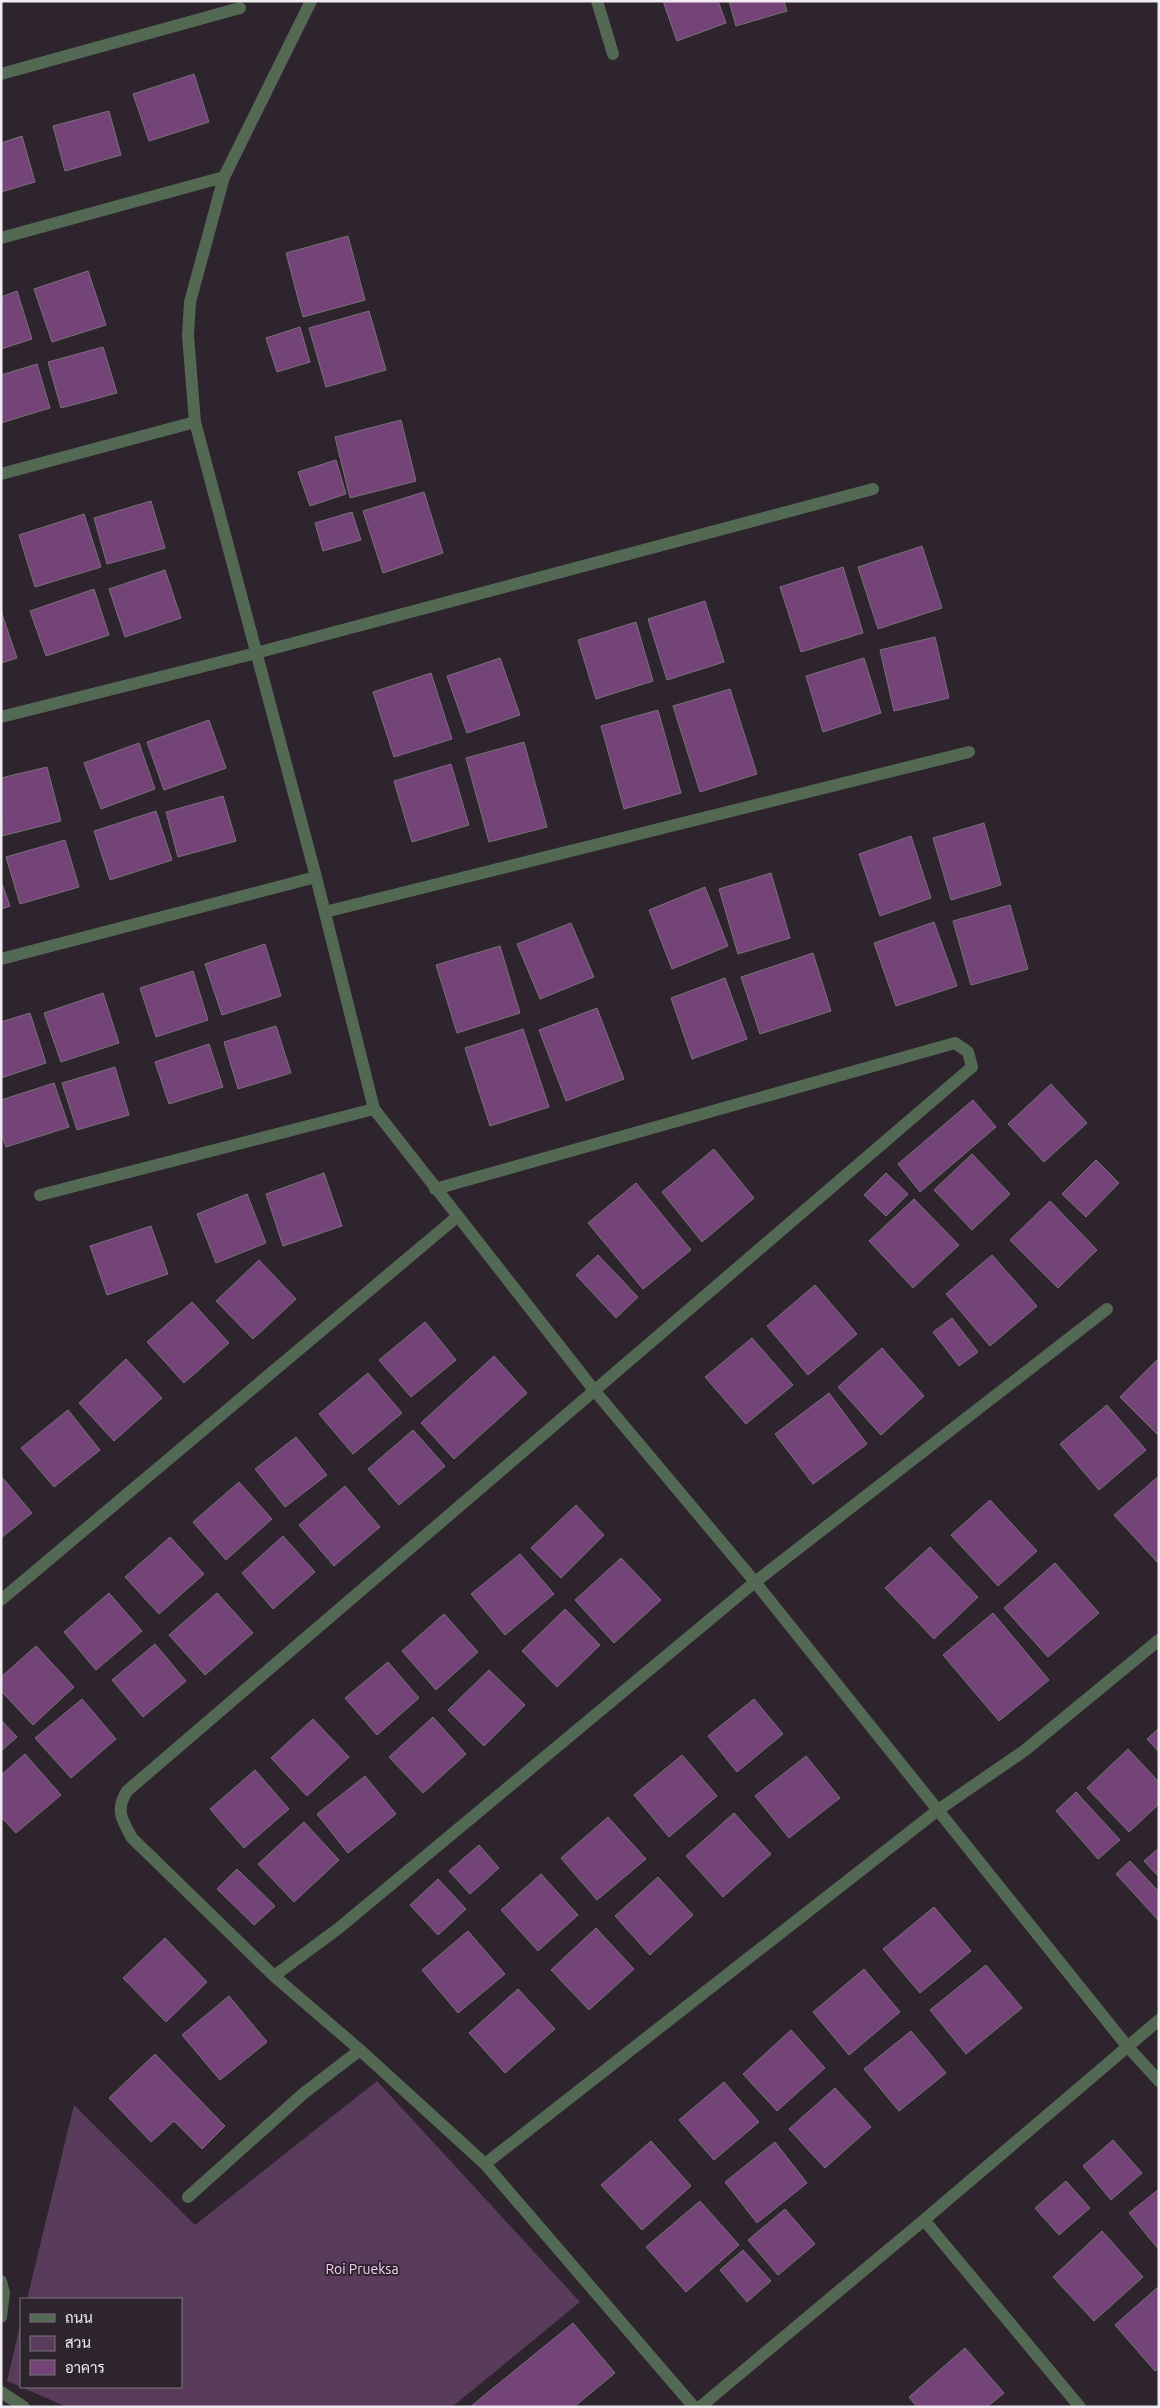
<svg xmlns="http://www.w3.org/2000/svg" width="1160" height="2408" viewBox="0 0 1160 2408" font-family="Ubuntu,Sarabun,sans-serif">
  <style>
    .green { fill: #593c5b }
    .building { fill: #744377; stroke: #7b707b }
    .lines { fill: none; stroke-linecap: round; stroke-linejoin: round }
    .minor { stroke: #536953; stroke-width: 12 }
    .labels { text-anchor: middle; stroke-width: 4; stroke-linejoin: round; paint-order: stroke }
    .park-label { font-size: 14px; fill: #f9cdfb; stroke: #2d242d }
  </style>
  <rect width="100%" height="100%" fill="#2d242d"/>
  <path class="green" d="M377,2081L580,2302L452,2407H67L7,2381L21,2321V2387H181V2299H27L74,2105L195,2225Z"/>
  <path class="building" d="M663,1H718L726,23L677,41Z
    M729,1H784L787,11L736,26Z
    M194,74L209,122L149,141L133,94Z
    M109,111L121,155L65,171L53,126Z
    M22,136L35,182L1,192V143Z
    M348,236L365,300L303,317L286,253Z
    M88,271L106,325L52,342L34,289Z
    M17,291L32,339L1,349V297Z
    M369,311L386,370L326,387L309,328Z
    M300,327L310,362L277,372L266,338Z
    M103,347L117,393L61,408L48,362Z
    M37,364L50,408L1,423V375Z
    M401,420L416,481L350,498L335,437Z
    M336,460L346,494L310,506L298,472Z
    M424,492L443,553L383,573L363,511Z
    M151,501L165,548L107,564L94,518Z
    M352,512L361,540L323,551L315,523Z
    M84,514L101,567L35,587L19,535Z
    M922,546L942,608L878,629L858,567Z
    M843,567L863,633L801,652L780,587Z
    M165,570L181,618L125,637L109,589Z
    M94,589L109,635L46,656L30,611Z
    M705,601L724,662L667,680L648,619Z
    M1,611L17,658L1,663Z
    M636,622L653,681L596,699L578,640Z
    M935,637L949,698L894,711L880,650Z
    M500,658L520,715L467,733L447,676Z
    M864,658L881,713L823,732L806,676Z
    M431,673L452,739L394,757L373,692Z
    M730,689L757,774L700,792L673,706Z
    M658,710L681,793L624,809L601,726Z
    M209,720L226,768L164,790L147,742Z
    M524,742L547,827L489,842L466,758Z
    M139,743L155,789L101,809L84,763Z
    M451,764L469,825L412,842L394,781Z
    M47,767L61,821L2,836L1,778Z
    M223,796L236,841L178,857L166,812Z
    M156,811L172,860L110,880L94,831Z
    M984,823L1001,885L951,900L933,838Z
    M911,836L931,898L880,916L859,854Z
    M65,840L79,887L20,904L6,857Z
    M771,873L790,938L738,954L719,889Z
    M1,881L10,906L1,909Z
    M705,887L728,946L672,969L649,910Z
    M1010,905L1028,969L971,985L953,921Z
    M934,922L957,986L896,1006L874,943Z
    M571,923L594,977L540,999L517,944Z
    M265,944L281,996L222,1015L205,964Z
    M500,946L520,1013L457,1033L436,965Z
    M813,953L831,1011L760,1034L741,977Z
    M193,971L208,1020L156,1037L140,988Z
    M725,978L747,1039L692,1059L671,998Z
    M103,993L119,1043L61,1062L44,1013Z
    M597,1008L624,1079L566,1101L539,1030Z
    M30,1013L46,1063L1,1078V1022Z
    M276,1026L291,1073L238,1089L224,1042Z
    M523,1029L549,1107L490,1126L465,1048Z
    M209,1044L223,1087L169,1104L155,1062Z
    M115,1067L129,1115L77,1130L62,1083Z
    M54,1083L69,1127L6,1147L1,1133V1100Z
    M1051,1084L1087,1123L1044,1162L1008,1124Z
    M973,1100L996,1127L920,1192L898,1164Z
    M714,1149L754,1198L702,1242L662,1192Z
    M972,1154L1010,1194L972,1230L934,1190Z
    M1096,1160L1119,1183L1086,1217L1062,1194Z
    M324,1173L342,1226L283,1246L266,1194Z
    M886,1173L908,1194L886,1216L864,1195Z
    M636,1183L691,1250L643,1289L588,1223Z
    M247,1194L266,1243L216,1263L197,1214Z
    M914,1199L959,1245L913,1288L869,1241Z
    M1050,1201L1097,1250L1058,1288L1010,1240Z
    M151,1226L168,1274L107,1295L90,1246Z
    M598,1255L638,1297L616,1318L576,1275Z
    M992,1255L1037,1306L990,1346L946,1294Z
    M259,1260L296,1299L253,1339L216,1301Z
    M815,1285L857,1334L808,1375L767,1326Z
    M192,1302L229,1343L184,1383L147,1342Z
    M952,1318L978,1352L959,1366L933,1332Z
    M425,1322L456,1360L411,1397L379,1360Z
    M752,1338L793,1385L746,1424L705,1377Z
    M882,1348L924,1396L881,1435L838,1387Z
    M494,1356L527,1393L454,1459L421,1423Z
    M1159,1358V1436L1120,1397Z
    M126,1359L162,1398L114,1441L79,1403Z
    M368,1373L402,1413L353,1454L319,1414Z
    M829,1393L867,1444L813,1484L775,1434Z
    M1107,1405L1146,1450L1099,1490L1060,1444Z
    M68,1410L100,1450L54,1487L21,1448Z
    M413,1430L445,1466L399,1505L368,1469Z
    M296,1437L327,1475L285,1507L255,1469Z
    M1,1476L32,1513L1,1538Z
    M1159,1476V1564L1114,1515Z
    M239,1482L272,1519L226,1560L193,1522Z
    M345,1486L380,1527L334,1566L299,1525Z
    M990,1500L1037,1551L998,1586L951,1535Z
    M576,1505L604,1535L561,1578L531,1548Z
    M283,1536L315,1572L273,1609L242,1573Z
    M170,1537L204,1574L159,1614L125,1577Z
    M930,1547L978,1597L934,1639L885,1588Z
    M520,1554L554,1594L505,1635L471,1594Z
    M621,1558L661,1600L614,1643L575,1600Z
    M1055,1563L1099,1613L1048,1657L1004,1608Z
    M109,1593L142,1631L96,1670L64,1632Z
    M217,1593L253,1633L205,1675L169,1635Z
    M565,1609L600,1645L557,1687L522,1651Z
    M993,1613L1049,1680L999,1721L943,1655Z
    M444,1614L478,1652L436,1690L402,1651Z
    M155,1644L186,1681L143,1717L112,1680Z
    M36,1646L74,1687L33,1725L1,1691V1677Z
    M388,1662L419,1698L377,1735L345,1698Z
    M489,1670L525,1705L484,1746L448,1710Z
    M82,1699L116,1739L71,1778L35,1738Z
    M754,1699L783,1734L737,1772L708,1736Z
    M433,1717L466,1754L423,1793L389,1757Z
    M313,1719L349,1757L307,1796L271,1758Z
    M1,1720L17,1737L1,1751Z
    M1159,1728V1752L1147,1739Z
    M1128,1749L1159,1782V1804L1129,1832L1087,1788Z
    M25,1754L61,1795L16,1833L1,1817V1775Z
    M682,1755L717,1796L669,1837L634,1795Z
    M806,1756L840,1798L789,1838L755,1796Z
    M255,1770L289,1809L244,1848L210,1809Z
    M365,1776L396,1814L348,1853L317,1814Z
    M1076,1792L1120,1840L1098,1859L1056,1811Z
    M734,1813L771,1854L723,1897L686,1856Z
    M608,1817L646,1859L597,1900L561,1858Z
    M304,1822L339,1860L294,1902L258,1864Z
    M479,1845L499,1868L470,1894L449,1871Z
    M1159,1848V1877L1144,1861Z
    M1130,1861L1159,1892V1921L1116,1874Z
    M237,1869L275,1906L254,1925L217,1889Z
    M541,1874L578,1915L538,1951L501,1910Z
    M658,1877L693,1915L650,1955L615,1916Z
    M438,1879L466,1909L438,1935L410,1905Z
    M934,1907L971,1951L920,1993L883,1949Z
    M596,1928L634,1969L589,2010L551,1970Z
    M468,1931L505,1974L458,2013L422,1970Z
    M165,1938L207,1982L166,2022L123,1978Z
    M986,1965L1022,2008L966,2054L930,2010Z
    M864,1969L900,2012L849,2055L813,2012Z
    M518,1989L555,2029L505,2073L469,2033Z
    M229,1996L267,2042L220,2080L182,2035Z
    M791,2030L825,2068L777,2111L743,2074Z
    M911,2031L946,2073L899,2111L864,2069Z
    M155,2054L225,2126L202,2149L174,2121L151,2142L109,2098Z
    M724,2082L759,2122L714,2160L679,2120Z
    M835,2088L871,2127L825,2168L789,2129Z
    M1113,2140L1142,2173L1111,2200L1083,2166Z
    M651,2141L691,2186L642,2230L601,2185Z
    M775,2142L807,2183L757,2223L725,2182Z
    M1066,2181L1090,2208L1059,2235L1035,2208Z
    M1159,2189V2250L1129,2213Z
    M700,2201L739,2245L686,2292L646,2247Z
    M785,2209L815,2244L778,2275L748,2240Z
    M1102,2231L1143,2277L1094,2321L1053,2277Z
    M743,2250L771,2281L747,2302L720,2270Z
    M1158,2287L1159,2368L1155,2371L1115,2325Z
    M573,2323L615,2373L574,2407H470Z
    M965,2348L1004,2393L987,2407H917L909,2397Z"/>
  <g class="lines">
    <path class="minor" d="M311,1L224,177L190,302L188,336L195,422L316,877L374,1109L594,1390L755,1582L1127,2046L1159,2081
      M597,1L613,54
      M1,74L240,8
      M1,238L224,177
      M1,474L195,422
      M1,717L256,653L873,489
      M325,912L969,752
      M1,959L316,877
      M435,1189L955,1043L968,1052L972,1067L127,1791C115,1810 122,1820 132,1838L274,1976L360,2050L485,2164L694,2407
      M40,1195L374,1109
      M1,1600L458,1216
      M274,1976L339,1928L755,1582L1107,1309
      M485,2164L938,1810L1024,1751L1159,1640
      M188,2197L304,2093L360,2050
      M924,2220L1080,2407
      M1,2281L4,2293L1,2317
      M1,2392L24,2407
      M700,2407L924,2220L1159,2020"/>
  </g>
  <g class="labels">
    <g class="park-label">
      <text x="362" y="2274">Roi Prueksa</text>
    </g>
  </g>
  <rect width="1160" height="2408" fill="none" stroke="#f1ebf2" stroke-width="5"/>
  <rect x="20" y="2298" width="162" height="90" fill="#2d242d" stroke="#7b747c"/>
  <rect x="30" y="2314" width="25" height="8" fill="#536953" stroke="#7b747c"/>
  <text x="65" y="2323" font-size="15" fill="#f1ebf2">ถนน</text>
  <rect x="30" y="2336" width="25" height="15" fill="#593c5b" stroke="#7b747c"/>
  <text x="65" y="2348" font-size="15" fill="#f1ebf2">สวน</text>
  <rect x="30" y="2360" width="25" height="15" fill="#744377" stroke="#7b747c"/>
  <text x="65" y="2373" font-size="15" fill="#f1ebf2">อาคาร</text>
</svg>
